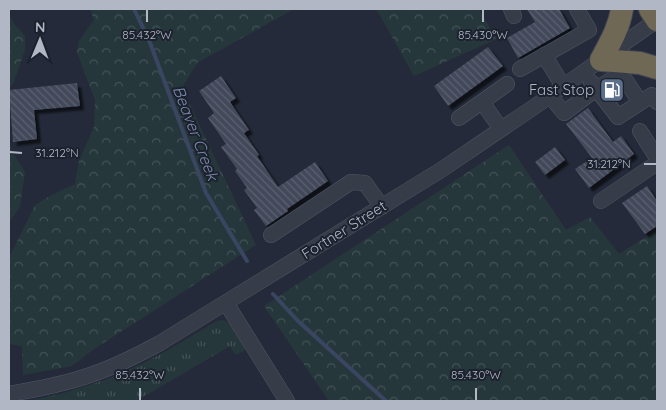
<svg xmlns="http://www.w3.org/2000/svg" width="666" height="410" viewBox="0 0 666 410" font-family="Quicksand,sans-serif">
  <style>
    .grass { fill: url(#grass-tufts) }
    .forest { fill: url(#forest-crowns) }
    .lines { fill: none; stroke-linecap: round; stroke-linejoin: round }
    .stream { stroke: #3a4561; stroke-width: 4 }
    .building { fill: url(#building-back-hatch); filter: url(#shadow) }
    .minor-casing { stroke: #525764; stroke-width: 16 }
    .highway-casing { stroke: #424754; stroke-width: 24 }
    .minor { stroke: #373c49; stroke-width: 15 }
    .highway { stroke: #6f6855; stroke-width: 22 }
    .ticks { fill: none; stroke: #b2b7c5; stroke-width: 2 }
    .labels { text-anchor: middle; stroke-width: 4; stroke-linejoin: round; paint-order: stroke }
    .poi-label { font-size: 15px; fill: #b2b7c5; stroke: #1c212e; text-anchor: end }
    .street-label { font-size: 15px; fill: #b2b7c5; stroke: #1c212e }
    .water-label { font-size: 16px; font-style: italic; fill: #7c89ab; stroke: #1c212e }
    .ticks-label { font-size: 12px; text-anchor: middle; fill: #b2b7c5; stroke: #1c212e; stroke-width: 4; stroke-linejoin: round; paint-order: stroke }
  </style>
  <defs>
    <pattern id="grass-tufts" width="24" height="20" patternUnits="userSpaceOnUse" patternTransform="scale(1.25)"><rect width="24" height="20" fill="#26373b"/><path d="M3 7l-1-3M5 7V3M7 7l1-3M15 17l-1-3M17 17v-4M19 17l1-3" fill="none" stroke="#435256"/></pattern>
    <pattern id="forest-crowns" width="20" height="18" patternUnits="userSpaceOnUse" patternTransform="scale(1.25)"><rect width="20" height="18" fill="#26373b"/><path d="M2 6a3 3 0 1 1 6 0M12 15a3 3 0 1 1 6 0" fill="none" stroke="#435256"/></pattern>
    <pattern id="building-back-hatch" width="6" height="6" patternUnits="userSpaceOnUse" patternTransform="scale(1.25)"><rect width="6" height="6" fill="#43495a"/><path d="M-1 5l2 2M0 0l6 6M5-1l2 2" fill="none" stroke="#5c6170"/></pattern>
    <filter id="shadow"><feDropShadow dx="4" dy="4" stdDeviation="1" flood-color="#0009"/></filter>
  </defs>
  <rect width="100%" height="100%" fill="#242a39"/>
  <path class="grass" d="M222,320C235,323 239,337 245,348L244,351L237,354H235L230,346L136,401H29L64,393L108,379L144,363L170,349L217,321Z"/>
  <path class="forest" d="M90,9H294L197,63L182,88L256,245L94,349L72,366L23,375L22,346L9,344V258L35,205L50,196L75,184L79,161L94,127L95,100L77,52L79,41L94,20Z
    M373,9H479L496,39L414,76L378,12Z
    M9,15L14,24L25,36V50L13,84L9,89Z
    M9,142L13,153L25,172L20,206L9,223Z
    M509,145L566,230L590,217L619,254L657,230V401H329L264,306Z"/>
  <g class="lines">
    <path class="stream" d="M134,9L149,40L206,193L247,261
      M273,294L297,320L386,401"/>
  </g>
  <path class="building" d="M527,9H559L570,28L518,58L507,38L535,22Z
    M488,47L503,66L448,106L434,86Z
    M221,76L236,98L230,102L249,130L244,133L259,155L257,156L278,187L315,162L328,181L287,209L288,211L266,226L254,210L257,208L244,190L247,188L235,171L237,169L221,147L226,144L208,118L214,113L199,91Z
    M77,83L80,106L34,110L37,139L13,142L9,90Z
    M588,108L613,142L621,136L634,154L589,188L575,169L592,158L566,124Z
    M555,147L565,160L545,175L535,162Z
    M647,186L657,201V226L645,234L622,203Z"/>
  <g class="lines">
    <defs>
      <path id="minor" d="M511,9L514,16
        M544,55L563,86
        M520,69L589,30L577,9
        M591,82L618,117L652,95L657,102
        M550,96L564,113L596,89L617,76L626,81L640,102
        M482,102L501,129
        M459,118L507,84
        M640,131L657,158
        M601,201L657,163
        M271,235L351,182L365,183L382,207
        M226,303L287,401
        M9,394C37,389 65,384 93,374C116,366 138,355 160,343L441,170L537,105L657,20"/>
      <path id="highway" d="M622,9C619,28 610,43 601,60L640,63L657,68
        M650,9L657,20"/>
    </defs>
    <use href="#minor" class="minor-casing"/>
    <use href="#highway" class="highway-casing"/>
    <use href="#minor" class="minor"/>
    <use href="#highway" class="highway"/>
  </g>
  <path class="ticks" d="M147,22V10M483,22V10M10,152L22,153M644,164H656M140,400V388M476,400V388"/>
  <defs>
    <symbol id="fuel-square" viewBox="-11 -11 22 22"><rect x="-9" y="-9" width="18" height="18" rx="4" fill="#5c6f8a" stroke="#1c212e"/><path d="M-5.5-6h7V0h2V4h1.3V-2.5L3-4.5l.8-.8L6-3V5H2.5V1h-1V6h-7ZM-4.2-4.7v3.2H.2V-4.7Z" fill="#fff"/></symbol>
  </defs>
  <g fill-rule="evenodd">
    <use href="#fuel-square" x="598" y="76" width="28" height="28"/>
  </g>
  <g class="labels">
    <g class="poi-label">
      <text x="594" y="95">Fast Stop</text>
    </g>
    <g class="street-label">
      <text transform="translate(344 230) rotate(-32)" y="5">Fortner Street</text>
    </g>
    <g class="water-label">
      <text transform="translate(196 133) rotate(69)" y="6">Beaver Creek</text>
    </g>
  </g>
  <g class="ticks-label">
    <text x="147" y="39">85.432°W</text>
    <text x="483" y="39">85.430°W</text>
    <text x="57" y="157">31.212°N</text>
    <text x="609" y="168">31.212°N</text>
    <text x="140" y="379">85.432°W</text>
    <text x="476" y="379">85.430°W</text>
  </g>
  <rect width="666" height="410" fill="none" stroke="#b2b7c5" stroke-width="20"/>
  <g transform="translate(40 40) rotate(1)" stroke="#1c212e" stroke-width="4" paint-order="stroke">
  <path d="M0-4L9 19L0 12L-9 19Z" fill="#b2b7c5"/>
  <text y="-8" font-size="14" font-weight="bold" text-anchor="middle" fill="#b2b7c5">N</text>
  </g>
</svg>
